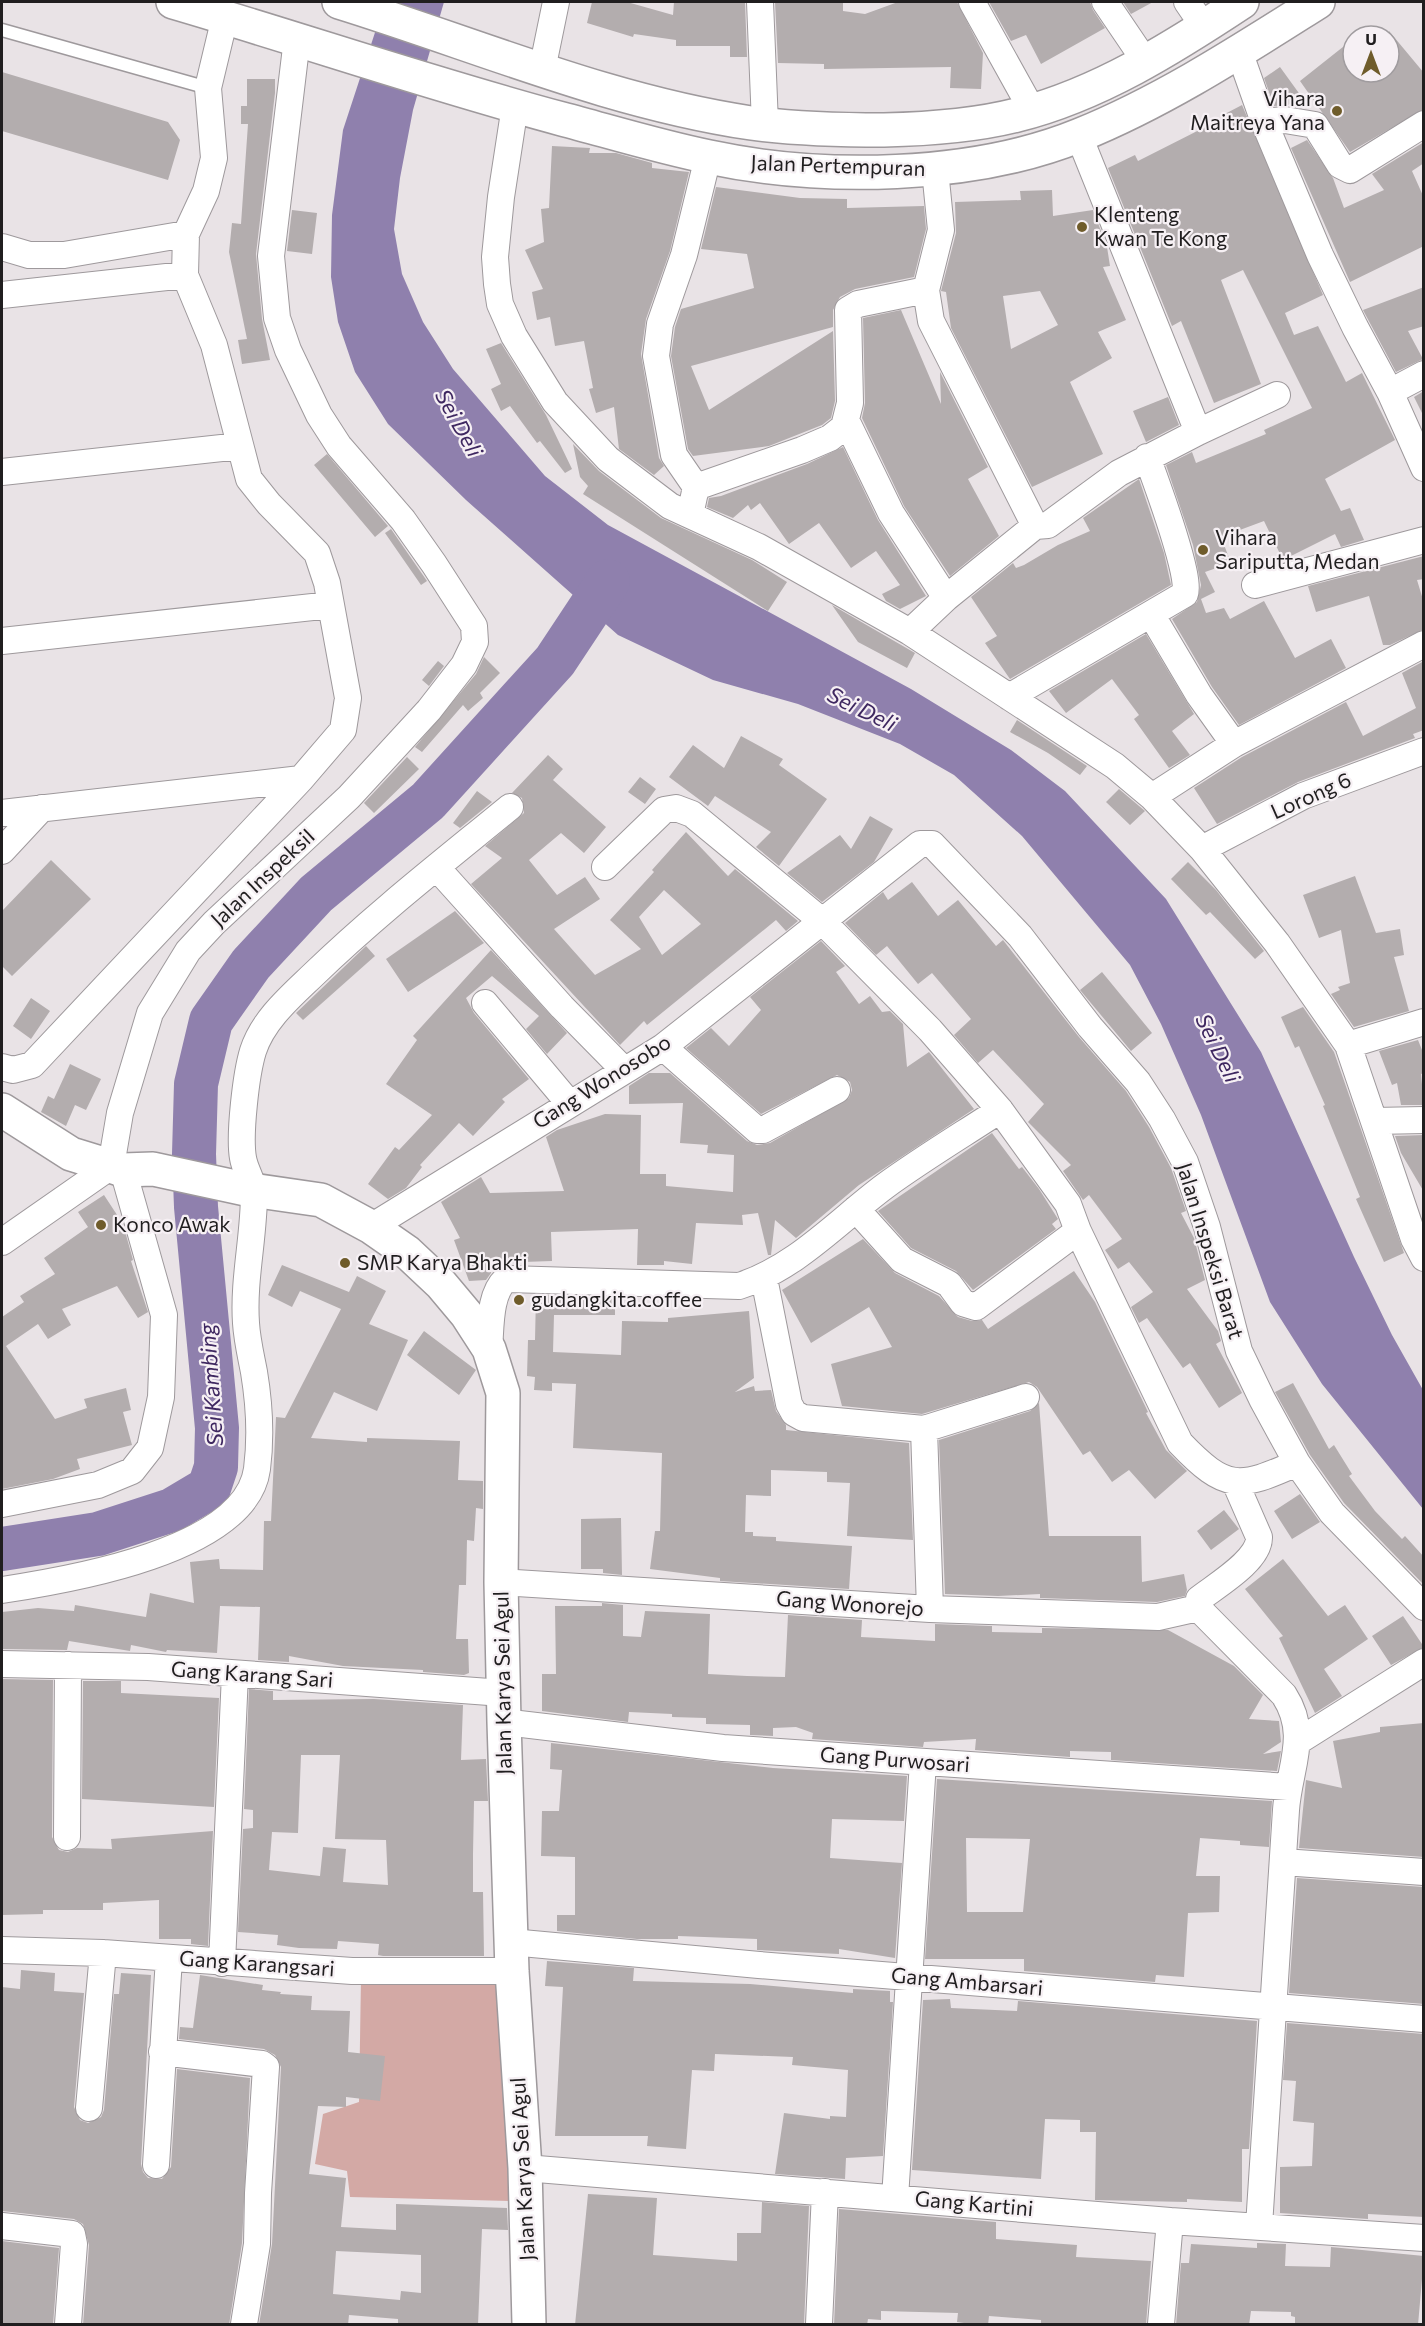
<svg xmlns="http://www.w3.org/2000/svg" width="1425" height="2326" viewBox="0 0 1425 2326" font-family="Commissioner,sans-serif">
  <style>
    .green { fill: #d3a9a5 }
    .water { fill: #8f80ad }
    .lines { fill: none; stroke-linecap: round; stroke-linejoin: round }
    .river { stroke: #8f80ad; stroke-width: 44 }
    .building { fill: #b3adae; fill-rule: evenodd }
    .service-casing { stroke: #9e999c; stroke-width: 15 }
    .minor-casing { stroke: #9e999c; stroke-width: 28 }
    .secondary-casing { stroke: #9e999c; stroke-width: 36 }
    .trunk-casing { stroke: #9e999c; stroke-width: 36 }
    .service { stroke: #fff; stroke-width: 12 }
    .minor { stroke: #fff; stroke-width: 26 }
    .secondary { stroke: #fff; stroke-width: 33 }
    .trunk { stroke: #fff; stroke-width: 33 }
    .poi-dot { fill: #6f5c2b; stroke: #f6f0f4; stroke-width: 2 }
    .labels { text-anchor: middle; stroke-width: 4.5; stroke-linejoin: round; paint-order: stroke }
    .poi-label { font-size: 21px; fill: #201e1f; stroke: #f6f0f4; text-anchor: start }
    .street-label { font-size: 21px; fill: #201e1f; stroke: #f6f0f4 }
    .water-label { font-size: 22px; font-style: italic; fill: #3e2760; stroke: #f6f0f4 }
  </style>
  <rect width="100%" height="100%" fill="#e9e3e6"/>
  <path class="green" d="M361,1979H504L514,2201L350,2197L347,2171L315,2164L323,2114L359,2102Z"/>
  <path class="water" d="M385,2H444L413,110L400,178L394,229L402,274L423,322L453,369L545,476L608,525L911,689L1011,750L1065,791L1166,899L1261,1052L1354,1257L1392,1335L1423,1390V1509L1322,1384L1270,1302L1201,1115L1161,1024L1130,965L1022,836L954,775L900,744L798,704L713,680L618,635L466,500L388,424L355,372L338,322L331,277L332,215L343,130Z"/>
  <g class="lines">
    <path class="river" d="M2,1549L98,1534L172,1510L209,1488L216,1467L217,1428L196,1207L194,1154L196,1084L211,1021L251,964L316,894L428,801L555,661L608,581"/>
  </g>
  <path class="building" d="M592,2H627L673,15L674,2H745L747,57H730V46H676V40L634,34L633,37L587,23Z
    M775,2H843V11L865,14L898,2H957L983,53L981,89L950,88L951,67L824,69V64L778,63Z
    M989,2H1090L1093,10L1105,28L1041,64L1026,35L1011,41Z
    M1123,2H1153L1131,14Z
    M1389,31L1424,73V109L1350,152L1300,81L1353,39V72H1389Z
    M1280,67L1301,96L1288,105L1274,106L1264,78Z
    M2,72L168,122L180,140L168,180L2,131Z
    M247,79H275V93L256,254L262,319L270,360L242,364L238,340L247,339L229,252L232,223L241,224L248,124H241V106H247Z
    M1242,105L1323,295L1285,313L1294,335L1318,326L1346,382L1362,373L1395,440L1325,479L1341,511L1350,508L1364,540L1341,547L1335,534L1283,560L1264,521L1221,537L1231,563L1205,572L1215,592L1201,599L1206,613L1224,608L1230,619L1264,601L1295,658L1331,639L1346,668L1239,725L1212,687L1172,619L1197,602L1201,585L1193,545L1166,465L1192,452L1196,463L1266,434L1264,430L1312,408L1243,270L1221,280L1261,384L1214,403L1181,321L1172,326L1108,168L1135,155L1138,161L1223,118L1221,116Z
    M1307,140L1333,178L1344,208L1384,190L1372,174L1424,142V163L1412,171L1424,198V246L1350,282L1291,148Z
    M552,146L590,148L589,153H616L652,163V168L689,172L670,251L646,319L641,354L659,458L664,466L654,475L619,449L614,407L596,413L589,389L593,388L584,341L555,346L550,317L537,320L532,292L543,289L525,250L544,242L541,209L549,208Z
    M716,187L800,198L847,199V208L924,206L926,229L914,277L855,289L840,297L833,310V327L691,366L709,410L833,331L835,401L831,418L822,425L769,446L693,456L688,449L671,356L675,327L681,309L754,288L747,254L701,249Z
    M1052,190L1053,216L1093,210L1107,247L1110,266L1103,267L1126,320L1098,332L1112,358L1070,382L1103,454L1032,487L951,328L946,292L941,291L956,233L955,202L1021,200L1020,191ZM1040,291L1058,325L1011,349L1003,296Z
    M292,210L317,213L312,254L287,251Z
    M1424,287V326L1408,331L1423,359L1396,372L1363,310Z
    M901,310L941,404L940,372L988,467L968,479L999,536L950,576L904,506L862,418L865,403L863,318Z
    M501,343L546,415L572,469L565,473L540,441L537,443L510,406L501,411L491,389L501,384L486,349Z
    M1424,391V417L1414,397Z
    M1168,397L1179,425L1146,442L1133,411Z
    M573,444L599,471L661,518L752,560L787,582L768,611L583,494L588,486L580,477Z
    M843,447L878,520L926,596L900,609L886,601L882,594L900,585L876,551L851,568L819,523L789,544L760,503L751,510L748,505L733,518L707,507L709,498L721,496L807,464Z
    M327,454L388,526L375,537L314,465Z
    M1139,479L1164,553L1171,585L1010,679L985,643L997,636L971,597L1013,563L1016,568L1024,565L1058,545L1090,531L1083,518Z
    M391,529L427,581L421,585L385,533Z
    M1424,556V579L1417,580L1424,603V629L1390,645H1383L1369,596L1316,612L1308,586Z
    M832,605L915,653L907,668L858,642Z
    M1146,634L1194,714L1172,731L1190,755L1169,768L1134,719L1139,715L1112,679L1066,713L1049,691Z
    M484,657L500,673L480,693L483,698L468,711L463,705L422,752L415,747L476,674Z
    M438,661L444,666L429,686L422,680Z
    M1424,661V730L1413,734L1415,738L1298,782L1217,824L1194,788L1242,757L1346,702L1363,736L1416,708L1402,673Z
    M1017,720L1087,766L1080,775L1048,753L1010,732Z
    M741,736L783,759L779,765L827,799L779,866L756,847L771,832L715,796L708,806L669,777L693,745L724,768Z
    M548,755L563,769L553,780L606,827L584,853L561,833L529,860L557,895L585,877L600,899L554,929L595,975L641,949L610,920L654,872L652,870L686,832L728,876L735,869L798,921L786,931L776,920L647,1025L644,1021L620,1045L471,884L502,858L485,846L524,813L522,798L512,793ZM664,890L701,924L662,955L639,917Z
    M407,757L419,769L374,813L364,803Z
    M640,777L656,789L645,804L628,792Z
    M1119,789L1145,811L1130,825L1106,802Z
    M477,791L492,802L460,828L453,823Z
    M870,816L893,829L874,862L822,902L787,873L840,835L851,849Z
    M51,860L91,899L12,976L2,966V911Z
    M1188,862L1216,890L1264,951L1255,959L1210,912L1206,915L1171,879Z
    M1355,876L1376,933L1400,929L1404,955L1394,957L1409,1011L1354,1027L1331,994L1340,990L1338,987L1350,983L1341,930L1319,938L1303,895Z
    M912,882L938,916L958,900L996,946L1003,940L1079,1037L1126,1091L1149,1127L1171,1168L1186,1211L1181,1213L1194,1238L1205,1280L1187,1289L1218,1331L1221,1341L1216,1344L1242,1393L1219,1408L1190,1363L1183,1368L1147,1318L1139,1323L1131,1307L1153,1292L1129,1262L1118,1269L1105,1250L1122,1239L1089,1195L1083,1200L1063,1171L1071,1165L1028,1122L1044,1104L993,1050L978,1063L954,1035L971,1019L932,973L918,984L887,946L876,955L845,923L883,892L888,900Z
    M455,911L484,943L408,992L386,959Z
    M821,941L845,966L836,972L859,1004L870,996L882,1012L890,1011L903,1024L907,1067L929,1052L974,1109L859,1185L796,1238L775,1220L771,1255H768L758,1213L742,1215L743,1225L696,1223L692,1264L664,1261V1265H637L638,1229L551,1232L552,1261L491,1263V1273L486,1280L469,1281L454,1240L460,1238L441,1202L481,1177L490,1193L564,1191L546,1137L557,1130L605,1114L641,1115L640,1174H666V1186L733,1192L734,1155L707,1153L708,1145L680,1143L683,1103L629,1104V1086L649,1073H670L747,1141L757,1145L770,1143L849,1098L852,1090L850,1082L837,1075L761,1114L686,1048L711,1028L729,1046L761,1010L750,997Z
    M366,946L375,956L303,1020L296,1013Z
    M491,950L567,1033L547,1054L526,1029L539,1016L492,976L466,998L474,1013L529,1079L502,1099L505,1102L473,1136L459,1123L420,1165L422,1167L406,1188L388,1199L368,1184L395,1147L399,1150L432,1115L386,1084L417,1040L413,1036Z
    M1102,972L1152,1033L1131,1051L1080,990Z
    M31,998L50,1011L31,1039L13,1026Z
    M1303,1007L1334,1052L1404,1253L1384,1262L1356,1199L1360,1197L1323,1106L1325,1105L1299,1046L1295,1048L1281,1017Z
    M1418,1040L1424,1055V1073L1421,1074L1424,1105H1401L1397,1083L1392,1085L1379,1051Z
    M70,1064L101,1079L86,1110L75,1105L66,1126L41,1112L48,1096L54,1099Z
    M992,1133L1019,1169L1022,1167L1039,1189L1058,1219L1052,1224L1056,1229L973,1290L956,1271L911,1248L878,1211Z
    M1424,1135V1192L1401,1153L1395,1136Z
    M104,1195L123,1224L133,1260L131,1261L148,1312L138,1318L117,1286L62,1309L71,1325L48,1339L38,1324L6,1346L55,1419L87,1408L84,1399L126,1388L131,1410L123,1412L132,1445L77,1459L80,1469L53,1479L2,1489V1317L24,1302L20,1296L55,1274L44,1258L88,1227L78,1212Z
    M863,1239L895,1273L939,1296L958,1317L972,1321L982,1320L988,1329L1074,1271L1095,1302L1148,1412L1146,1413L1166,1450L1187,1471L1155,1499L1129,1470L1112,1482L1090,1451L1083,1455L1037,1387L1029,1382L922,1414L842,1406L831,1364L892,1347L869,1307L811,1343L782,1290Z
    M282,1265L349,1292L357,1276L386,1291L369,1324L408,1340L377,1411L334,1392L311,1438L367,1442V1438L460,1441L458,1480L483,1481V1509L476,1508L474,1541L467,1540L466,1585H459L456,1639H468L469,1673L464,1675L423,1672V1670L343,1666L289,1656V1662L258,1660L260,1607L220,1606L217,1653L167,1650L166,1652L131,1645L130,1651L69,1641L67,1650L2,1649V1612L38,1608L74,1611L75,1605L146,1617L150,1593L194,1603L190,1562L219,1559L220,1569L263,1570L264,1521H271L276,1417L285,1418L341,1309L300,1291L292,1307L268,1295Z
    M536,1295L615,1297V1315H554L553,1352L621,1355L622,1321L668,1322V1318L749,1311L754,1378L735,1392L754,1386L755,1391L771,1390L776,1411L786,1425V1430L909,1443L913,1540L847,1536L850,1483L827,1482V1472L771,1470V1496L746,1495L745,1532H753V1536L776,1537V1541L852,1546L849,1589L720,1581V1578L650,1569L655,1531H660L662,1453L573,1448L576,1384L552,1383V1391L534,1390L535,1377L527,1376L528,1340H535Z
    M424,1331L476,1370L459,1395L407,1355Z
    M1293,1383L1329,1449L1334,1445L1352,1474L1349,1476L1375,1511L1402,1539L1405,1536L1424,1557V1585L1344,1503L1310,1455L1275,1392Z
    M1039,1403L1049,1536H1141L1142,1582L1184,1574L1187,1590L1185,1596L1157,1602L1040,1598V1594L998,1596L945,1594L939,1440L1030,1411Z
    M1300,1494L1320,1522L1292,1539L1274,1511Z
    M1224,1510L1239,1529L1211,1550L1197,1531Z
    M621,1518L622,1575L603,1573V1569H581V1519Z
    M1283,1559L1328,1616L1345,1605L1368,1639L1324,1669L1342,1696L1315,1713L1279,1638L1283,1636L1245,1589Z
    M602,1603L623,1605V1636L641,1637L645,1611L710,1614L708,1674L747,1676L785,1677L788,1615L862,1620L861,1637L935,1641V1624L992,1626V1632L1042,1633V1628L1168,1630L1234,1666L1263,1695L1249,1719L1279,1721L1281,1742L1263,1754L1281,1751L1277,1771L1111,1760V1752L1070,1751V1757L975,1750L976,1739L924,1742L923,1747L812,1739L813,1733L796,1727L773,1728V1736L750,1735V1725L706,1724V1718L672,1717V1714L629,1712L628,1722L542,1711V1674H556L555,1606H602Z
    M1403,1616L1424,1647L1391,1665L1372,1636Z
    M2,1679L53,1680L52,1837L59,1850L68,1852L77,1848L112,1849L111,1839L213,1831L208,1946L191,1944V1939H159V1900L103,1903V1910H43V1914L2,1915Z
    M83,1681H121V1693L219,1698L214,1807L82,1799Z
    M249,1689L273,1691V1700L374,1699L463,1705L461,1760L486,1759L488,1801H474L473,1854V1892H483L484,1956H383L378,1955L379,1944L338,1941L337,1949L299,1948L277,1945L278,1935L238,1932L243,1829L253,1828V1810L244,1809ZM301,1755H340L335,1839L386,1840L388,1885L343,1882L346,1849L323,1847L320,1876L269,1870L272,1832L298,1833Z
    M1424,1723V1857L1299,1848L1306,1780L1342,1788L1333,1741L1380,1732V1727Z
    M551,1743L773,1768L907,1776L904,1821L832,1819L830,1858L902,1863L895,1958L839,1949V1954L757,1950V1939L678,1936V1939H637L557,1931V1915H575V1857L541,1856L542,1811H559L562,1770L550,1769Z
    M937,1779L1272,1801L1269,1847L1240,1845V1841L1200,1838L1196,1876H1220L1219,1912L1188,1913L1184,1977L1156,1975L1155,1982L1024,1971V1959H925ZM966,1838L1030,1839L1023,1912H967Z
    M1297,1878L1424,1887V2004L1289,1993Z
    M547,1961L634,1968L633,1981L750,1984L853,1993V1989L890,1991V2002H893L883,2156L846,2158L845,2179L775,2174L784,2113L830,2119V2116L846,2117L848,2070L792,2065L793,2057L715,2054L714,2071L692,2070L686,2149L647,2146L648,2136H555L563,1987L545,1986Z
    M21,1970L55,1973L54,1991L84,1993L74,2107L80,2120L88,2123L101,2117L104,2110L114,1994H119L121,1973L151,1975L141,2164L143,2172L148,2178L162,2179L171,2167L177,2069L250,2078L242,2243L229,2325H83L89,2245L83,2224L74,2219L2,2211V1987L20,1989Z
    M200,1975L263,1985L262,1990L281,1992L280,1994L312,1996L311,2010L350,2011L348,2052L385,2056L380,2101L346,2097V2107L318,2106L309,2174L346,2178L341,2227L396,2230V2204L507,2208L508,2230L482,2229L478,2325H398V2319L349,2315L348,2325H259L272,2244L281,2067L275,2055L264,2049L179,2039L180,2027L193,2028ZM336,2251L421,2255V2293L401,2291L400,2300L333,2294Z
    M950,1999L951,2008L1017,2011L1018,2001L1257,2021L1249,2149H1242V2202L1187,2199V2202L1095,2200L1096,2132H1080V2120L1045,2119L1041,2179L912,2170L923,2000Z
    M1287,2023L1424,2034V2217L1368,2214V2219L1280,2213V2167L1312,2166L1314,2123L1293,2121L1296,2081L1283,2080Z
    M588,2194L657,2198L653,2255L737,2261V2233H761L762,2202L809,2206L804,2325H575Z
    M839,2209L996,2222V2239L1077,2245L1076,2257L1151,2261L1146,2325H1041V2320L989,2316L988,2325H978L957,2322L958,2313L881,2311V2320L868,2319L867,2325H834Z
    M2,2241L59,2248L53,2325H2Z
    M1257,2243L1286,2244L1285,2266L1330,2267L1331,2247L1424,2256L1418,2325H1295V2317L1291,2316V2312L1251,2311L1249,2325H1176L1181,2263H1189L1191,2244L1257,2248Z"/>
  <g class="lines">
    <defs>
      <path id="service" d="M2,30L208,88"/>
      <path id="minor" d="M760,2L765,124
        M972,2L1032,110
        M1105,2L1145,61
        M1187,2L1204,27
        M1239,51L1264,122L1320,255L1355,327L1390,392L1424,468
        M542,70L556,2
        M515,106L501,197L495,257L497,284L500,304L514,336L555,402L608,459L670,506L759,547L910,632L1115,766L1152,797L1202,849L1277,943L1348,1045L1414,1239L1424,1258
        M1264,122L1285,120L1315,125L1340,165L1350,170L1424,124
        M935,170L941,230L926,290L931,321L1035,526
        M2,247L29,255H64L186,234
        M2,295L185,275
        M1390,392L1424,374
        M846,420L891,513L946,598L910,632
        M1198,432L1277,395
        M2,472L240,446
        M696,487L802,450L830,438L844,427L850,403L848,310L858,304L926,290
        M690,515L696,487L674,455L656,356L660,324L684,255L708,157
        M1255,585L1424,540
        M946,598L1035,526L1048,525L1119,473L1198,432L1079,136
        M1151,614L1199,695L1234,744
        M2,641L331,605
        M1009,697L1185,594C1192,578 1155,479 1147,457
        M1152,797L1234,744L1424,644
        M2,813L301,779
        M1202,849L1303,796L1424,751
        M2,851L42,808
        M605,867L664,810L676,808L692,814L822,921L930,1030L1000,1110L1068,1204L1078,1231L1180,1443C1226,1491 1239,1489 1297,1463
        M437,868L562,1007L624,1070
        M485,1003L569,1103
        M1348,1045L1424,1022
        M663,1047L757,1130H763L837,1090
        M2,1067L13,1070L32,1065L301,779L343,730L348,698L327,583L317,553L269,504L249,479L214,345L185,275L186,234L206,191L214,158L208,88L225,17
        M1374,1121L1424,1120
        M856,1209L902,1260L949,1284L963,1303L976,1307L1078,1231
        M371,1227L663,1047L920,844H932L1020,936L1090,1027L1138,1082L1162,1119L1185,1162L1207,1227L1239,1351L1262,1399L1297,1463L1332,1513L1424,1607
        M2,1242L111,1166L120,1113L150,1013L188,951L214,923L349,797L429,710L464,665L475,642L474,626L434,564L403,520L339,446L319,415L288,350L277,318L271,256L297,39
        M764,1278L789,1404L794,1413L803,1418L924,1429L1026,1397
        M489,1349C491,1327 489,1294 506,1279L739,1286C796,1268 838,1221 885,1186C922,1159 962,1135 1000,1110
        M924,1429L930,1609
        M1235,1482L1259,1537C1260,1560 1217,1585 1199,1599L1198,1608L1284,1695C1310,1735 1289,1767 1286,1810L1259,2226
        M2,1504L98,1485L132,1471L150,1448L161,1397L164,1315L123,1170
        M501,1582L930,1609L1158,1617L1198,1608
        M2,1590C68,1580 246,1551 257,1469C261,1438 259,1402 254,1372C251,1356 247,1340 246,1323C243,1280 254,1237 254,1194C254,1182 245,1171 243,1158C239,1135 246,1074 253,1051C263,1020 290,997 313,975C375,915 443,862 510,807
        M2,1664L148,1667L503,1693
        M504,1722L723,1748L1288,1787
        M1297,1742L1424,1662
        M67,1837L68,1665
        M1283,1862L1424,1872
        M511,1942L759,1965L1424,2019
        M2,1950L103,1953L352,1971H512
        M222,1963L235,1674
        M162,2052L262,2064L266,2067L258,2193L257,2244L244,2324
        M89,2108L103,1953
        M156,2165L169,1958
        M525,2168L1170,2221L1424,2238
        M895,2198L923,1762
        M2,2226L72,2234L74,2244L68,2324
        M819,2324L825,2192
        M1161,2324L1170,2221"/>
      <path id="secondary" d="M2,1110L71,1154L123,1170L153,1169L245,1189L321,1200L371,1227L407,1252L441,1284L467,1315L489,1349L503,1393L501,1582L504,1722L512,1971L525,2168L529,2324"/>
      <path id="trunk" d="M173,2C303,40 431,84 562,119C611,132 660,147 709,157C822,181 972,179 1080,135C1164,101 1242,50 1318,2
        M339,2C475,44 609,102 751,123C795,129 840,130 884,130C929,129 974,126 1017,115C1098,95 1174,47 1242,2"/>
    </defs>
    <use href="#service" class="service-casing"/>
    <use href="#minor" class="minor-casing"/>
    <use href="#secondary" class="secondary-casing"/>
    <use href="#trunk" class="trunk-casing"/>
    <use href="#service" class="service"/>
    <use href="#minor" class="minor"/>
    <use href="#secondary" class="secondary"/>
    <use href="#trunk" class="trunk"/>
  </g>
  <g class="poi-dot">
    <circle cx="1337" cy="111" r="6"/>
    <circle cx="1082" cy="227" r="6"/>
    <circle cx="1203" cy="550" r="6"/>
    <circle cx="101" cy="1225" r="6"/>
    <circle cx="345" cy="1263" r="6"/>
    <circle cx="519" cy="1300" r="6"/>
  </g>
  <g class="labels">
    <g class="poi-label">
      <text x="1325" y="106" text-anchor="end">Vihara<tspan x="1325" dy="24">Maitreya Yana</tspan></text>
      <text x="1094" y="222">Klenteng<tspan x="1094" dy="24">Kwan Te Kong</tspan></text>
      <text x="1215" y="545">Vihara<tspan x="1215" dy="24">Sariputta, Medan</tspan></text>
      <text x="113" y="1232">Konco Awak</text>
      <text x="357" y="1270">SMP Karya Bhakti</text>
      <text x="531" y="1307">gudangkita.coffee</text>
    </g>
    <g class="street-label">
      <text transform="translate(838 166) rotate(2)" y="7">Jalan Pertempuran</text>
      <text transform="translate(1311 796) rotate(-24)" y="7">Lorong 6</text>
      <text transform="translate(263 878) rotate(-43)" y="7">Jalan InspeksiI</text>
      <text transform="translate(602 1082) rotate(-32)" y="7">Gang Wonosobo</text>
      <text transform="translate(1210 1251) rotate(73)" y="7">Jalan Inspeksi Barat</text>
      <text transform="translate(850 1604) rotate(4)" y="7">Gang Wonorejo</text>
      <text transform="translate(252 1675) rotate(4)" y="7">Gang Karang Sari</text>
      <text transform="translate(503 1683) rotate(-91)" y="7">Jalan Karya Sei Agul</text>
      <text transform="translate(895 1760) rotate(4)" y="7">Gang Purwosari</text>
      <text transform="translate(257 1964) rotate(4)" y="7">Gang Karangsari</text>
      <text transform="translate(967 1982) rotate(5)" y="7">Gang Ambarsari</text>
      <text transform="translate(523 2169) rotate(-93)" y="7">Jalan Karya Sei Agul</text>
      <text transform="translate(974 2204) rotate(5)" y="7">Gang Kartini</text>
    </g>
    <g class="water-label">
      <text transform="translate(459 423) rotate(61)" y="8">Sei Deli</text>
      <text transform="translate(862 709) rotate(26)" y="8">Sei Deli</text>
      <text transform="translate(1218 1048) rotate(64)" y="8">Sei Deli</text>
      <text transform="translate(211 1385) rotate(-94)" y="8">Sei Kambing</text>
    </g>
  </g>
  <rect width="1425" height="2326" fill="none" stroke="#201e1f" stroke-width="6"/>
  <g transform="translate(1371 54)"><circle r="28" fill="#f6f0f4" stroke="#a09c9f" stroke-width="1.5"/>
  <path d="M0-4.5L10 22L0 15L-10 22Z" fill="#6f5c2b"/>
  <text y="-9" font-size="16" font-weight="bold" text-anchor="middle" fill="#201e1f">U</text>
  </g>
</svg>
